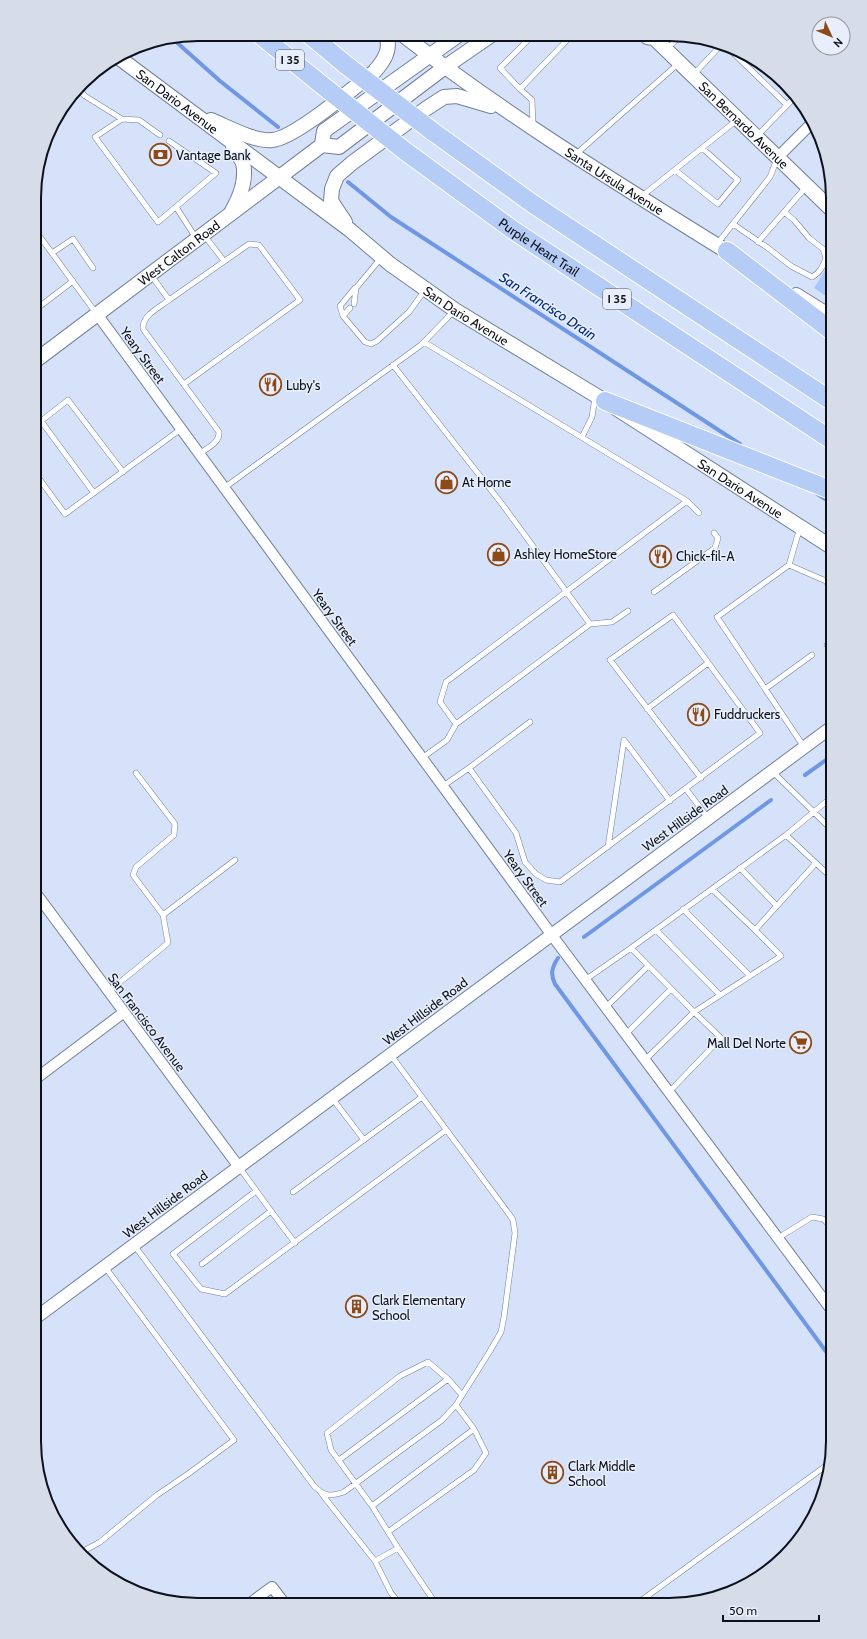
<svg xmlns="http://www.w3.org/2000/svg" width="867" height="1639" viewBox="0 0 867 1639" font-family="Cabin,sans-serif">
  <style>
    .green { fill: #abc6fa }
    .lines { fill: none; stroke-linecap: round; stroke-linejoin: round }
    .stream { stroke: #6f97e4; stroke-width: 4 }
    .service-casing { stroke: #71809a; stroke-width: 6 }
    .minor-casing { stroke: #71809a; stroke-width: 12 }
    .tertiary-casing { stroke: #71809a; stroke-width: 14 }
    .secondary-casing { stroke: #71809a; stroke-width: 16 }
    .motorway-casing { stroke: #fff; stroke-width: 20 }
    .service { stroke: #fff; stroke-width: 5 }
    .minor { stroke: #fff; stroke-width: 10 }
    .tertiary { stroke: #fff; stroke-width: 12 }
    .secondary { stroke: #fff; stroke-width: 14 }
    .motorway { stroke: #b5ccf6; stroke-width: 18 }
    .motorway-bridge-casing { stroke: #fff; stroke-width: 20; stroke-linecap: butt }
    .motorway-bridge { stroke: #b5ccf6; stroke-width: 18 }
    .labels { text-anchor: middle; stroke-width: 3; stroke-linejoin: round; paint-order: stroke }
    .shield { fill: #e8effb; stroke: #4e545e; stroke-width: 1 }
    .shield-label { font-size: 12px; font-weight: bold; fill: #0c111b }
    .street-label { font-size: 13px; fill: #0c111b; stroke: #e8effb }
    .poi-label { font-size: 13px; fill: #0c111b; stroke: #e8effb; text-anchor: start }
    .water-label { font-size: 14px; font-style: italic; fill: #022981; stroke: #e8effb }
    .rim { fill: none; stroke: #0c111b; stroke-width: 2 }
  </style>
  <rect width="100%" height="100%" fill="#d5e2fa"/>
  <path class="green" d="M833,257V301L814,288Z"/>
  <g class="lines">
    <path class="stream" d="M173,39L220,81L278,127
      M348,182L391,217L740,444
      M816,493L833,504
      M805,775L833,755
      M584,937L771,800
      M558,958C552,967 550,974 555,984L833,1361"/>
    <defs>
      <path id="service" d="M532,36L500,68L520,89L571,36
        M725,45L787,105
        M667,49L679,37
        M694,74L722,44
        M79,89L85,96L122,119L95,137L158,222L216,173L169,141
        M520,89L532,100L533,125
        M122,119L139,120L160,135
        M757,136L796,96
        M575,155L679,63
        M675,170L718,204L738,180L702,148
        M642,196L737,120
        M176,207L196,238
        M733,224L768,248L791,266L812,277C820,273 823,266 826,258L823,249L809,238L794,220L784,212
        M35,230L96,313
        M204,235L224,261
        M758,242L806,187
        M717,244L770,177L777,159
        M52,253L73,239L93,268
        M151,275L169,300C159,308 142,315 143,329L219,432C220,443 207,448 199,454
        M169,300L249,244L259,245L300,300L184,384
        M354,304L356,288L381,258
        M350,308L343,316L365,342L371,344L377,341L409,312L425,290
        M35,310L73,281
        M343,316L340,306L355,288
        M424,342L687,501L446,682L440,702L456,724
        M393,365L502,504L590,624L456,724L447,740L422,758
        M35,400L39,405L35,413
        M35,425L41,421L35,413
        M582,437L592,417L595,397
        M35,473L65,514L181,429
        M224,488L421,345L454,311
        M94,493L41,421L68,400L123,472
        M687,501L699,513
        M800,527L789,565L717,617L804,747
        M789,565L826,581L833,591
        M654,592L715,548L718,538L714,533
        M590,624L612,622L628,611
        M827,645L833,641
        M765,689L812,655
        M647,709L708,663
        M469,768L530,722
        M772,771L833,831
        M443,786L469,768L516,833L525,862L536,874L546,880L560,882L760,733L673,615L610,660L701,778
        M686,789L708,818
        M608,847L624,740L670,801
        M740,868L777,906
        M833,879L786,835L833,796
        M712,889L755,930
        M683,909L750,976
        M163,915L235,860
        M656,930L720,995
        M631,948L786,835
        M585,980L631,948L694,1012L781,956L755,930L816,863
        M108,992L168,943L163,915L133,875L136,867L174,835L175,824L136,773
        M606,1007L648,966
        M626,1034L671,989
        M645,1060L694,1012L721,1038L669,1092
        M332,1098L364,1140
        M256,1191L173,1254L201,1289L225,1294L446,1130
        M293,1192L422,1097
        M271,1211L295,1243
        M778,1238L812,1217L823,1219L833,1228
        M134,1245L314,1486C324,1496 330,1497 344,1492L442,1420L456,1405L490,1351L501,1332L504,1317L515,1233L513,1220L509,1214L390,1054
        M202,1264L271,1211L239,1167
        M339,1460L448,1379
        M321,1493L375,1561
        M372,1506L474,1429
        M388,1532L474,1470L486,1453L474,1429L456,1405
        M398,1548L372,1506L331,1450L327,1433L400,1376L428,1362L448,1379L462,1395
        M80,1553L100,1542L157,1495L188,1474L234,1440L105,1267
        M400,1604L391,1593L375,1561L398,1548L436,1604
        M635,1605L827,1465H830"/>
      <path id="minor" d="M777,158L813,122
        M97,314L551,934L833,1312
        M35,892L239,1167
        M34,1080L123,1013
        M249,1604L272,1587L285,1604"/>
      <path id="tertiary" d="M34,1319L833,726"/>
      <g id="secondary">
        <path id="s1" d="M403,35C508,117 622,186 734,256"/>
        <path id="s2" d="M647,37L654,38L833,211"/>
        <path id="s3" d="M118,57L350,230L390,264L455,310L605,401L833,548"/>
        <path d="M211,120C228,127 255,142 272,140C294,139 354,87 374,72C383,62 392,50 386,35"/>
        <path d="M322,145L324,131L457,36"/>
        <path d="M232,211C240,197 247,180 243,163C241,158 236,152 233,147"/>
        <path d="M345,222L331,201L332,189L337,176L352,163L427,108L444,97L457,96L491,106"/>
        <path d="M796,295L833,318"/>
        <path id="s4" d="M35,361L322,145L339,147L445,67L490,36"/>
      </g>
      <g id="motorway">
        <path d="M259,34L322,85"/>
        <path d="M310,35L346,65"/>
        <path d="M432,131L533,204L833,402"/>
        <path id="s5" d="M405,151L513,230L833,441"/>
        <path d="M727,251L833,332"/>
        <path d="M605,401L833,491"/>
      </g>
    </defs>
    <use href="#service" class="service-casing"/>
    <use href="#minor" class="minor-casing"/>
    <use href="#tertiary" class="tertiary-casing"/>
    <use href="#secondary" class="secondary-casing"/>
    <use href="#motorway" class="motorway-casing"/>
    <use href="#service" class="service"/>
    <use href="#minor" class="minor"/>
    <use href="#tertiary" class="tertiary"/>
    <use href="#secondary" class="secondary"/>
    <use href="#motorway" class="motorway"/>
    <defs>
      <path id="motorway-bridge" d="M346,65L432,131
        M322,85L405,151"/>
    </defs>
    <use href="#motorway-bridge" class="motorway-bridge-casing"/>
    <use href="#motorway-bridge" class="motorway-bridge"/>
  </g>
  <defs>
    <symbol id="bank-ring" viewBox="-11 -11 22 22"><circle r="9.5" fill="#e8effb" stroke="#8c4a19" stroke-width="1.5"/><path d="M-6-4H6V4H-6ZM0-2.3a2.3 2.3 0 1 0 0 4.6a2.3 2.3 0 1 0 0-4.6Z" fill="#8c4a19"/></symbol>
    <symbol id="restaurant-ring" viewBox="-11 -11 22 22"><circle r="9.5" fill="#e8effb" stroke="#8c4a19" stroke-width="1.5"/><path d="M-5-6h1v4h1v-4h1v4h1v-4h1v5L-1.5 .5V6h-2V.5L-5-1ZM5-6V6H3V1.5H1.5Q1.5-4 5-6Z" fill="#8c4a19"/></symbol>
    <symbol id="shop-ring" viewBox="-11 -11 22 22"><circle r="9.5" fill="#e8effb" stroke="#8c4a19" stroke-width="1.5"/><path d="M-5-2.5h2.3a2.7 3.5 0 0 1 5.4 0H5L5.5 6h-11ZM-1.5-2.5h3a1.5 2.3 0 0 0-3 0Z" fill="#8c4a19"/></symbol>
    <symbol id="supermarket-ring" viewBox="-11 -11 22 22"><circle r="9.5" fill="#e8effb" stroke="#8c4a19" stroke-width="1.5"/><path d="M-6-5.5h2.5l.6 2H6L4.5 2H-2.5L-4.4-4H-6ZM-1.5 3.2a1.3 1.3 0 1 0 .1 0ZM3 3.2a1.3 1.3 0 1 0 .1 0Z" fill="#8c4a19"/></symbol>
    <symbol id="building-ring" viewBox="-11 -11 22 22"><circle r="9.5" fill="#e8effb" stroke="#8c4a19" stroke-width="1.5"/><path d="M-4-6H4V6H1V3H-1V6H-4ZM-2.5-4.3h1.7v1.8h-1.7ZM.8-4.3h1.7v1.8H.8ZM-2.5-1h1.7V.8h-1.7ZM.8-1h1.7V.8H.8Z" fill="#8c4a19"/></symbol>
  </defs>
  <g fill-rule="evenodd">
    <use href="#bank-ring" x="148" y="142" width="25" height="25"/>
    <use href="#restaurant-ring" x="258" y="372" width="25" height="25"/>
    <use href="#shop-ring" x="434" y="470" width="25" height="25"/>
    <use href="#shop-ring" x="486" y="542" width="25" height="25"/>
    <use href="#restaurant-ring" x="648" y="544" width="25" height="25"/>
    <use href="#restaurant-ring" x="686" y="702" width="25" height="25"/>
    <use href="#supermarket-ring" x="788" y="1030" width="25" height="25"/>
    <use href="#building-ring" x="344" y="1294" width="25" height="25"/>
    <use href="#building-ring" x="540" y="1460" width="25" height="25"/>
  </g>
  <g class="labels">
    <g class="shield">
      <rect x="276" y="50" width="28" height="20" rx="3"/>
      <rect x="603" y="289" width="28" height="20" rx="3"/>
    </g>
    <g class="shield-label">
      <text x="290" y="64">I 35</text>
      <text x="617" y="303">I 35</text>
    </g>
    <g class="street-label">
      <text dy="5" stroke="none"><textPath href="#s3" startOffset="74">San Dario Avenue</textPath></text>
      <text dy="5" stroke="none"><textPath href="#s2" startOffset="132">San Bernardo Avenue</textPath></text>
      <text dy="5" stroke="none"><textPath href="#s1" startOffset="257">Santa Ursula Avenue</textPath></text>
      <text dy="5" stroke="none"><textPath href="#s5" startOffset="165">Purple Heart Trail</textPath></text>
      <text dy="5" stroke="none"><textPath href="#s4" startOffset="180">West Calton Road</textPath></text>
      <text dy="5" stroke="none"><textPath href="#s3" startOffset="434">San Dario Avenue</textPath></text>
      <text transform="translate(143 355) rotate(54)" y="5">Yeary Street</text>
      <text dy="5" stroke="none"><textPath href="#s3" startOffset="758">San Dario Avenue</textPath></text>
      <text transform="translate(335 617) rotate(54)" y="5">Yeary Street</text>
      <text transform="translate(685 818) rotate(-36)" y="5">West Hillside Road</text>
      <text transform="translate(526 878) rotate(54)" y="5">Yeary Street</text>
      <text transform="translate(425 1011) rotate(-37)" y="5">West Hillside Road</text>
      <text transform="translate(147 1022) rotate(53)" y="5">San Francisco Avenue</text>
      <text transform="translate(165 1204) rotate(-37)" y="5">West Hillside Road</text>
    </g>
    <g class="poi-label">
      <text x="176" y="160">Vantage Bank</text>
      <text x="286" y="390">Luby's</text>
      <text x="462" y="487">At Home</text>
      <text x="514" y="559">Ashley HomeStore</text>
      <text x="676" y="561">Chick-fil-A</text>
      <text x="714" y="719">Fuddruckers</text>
      <text x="786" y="1048" text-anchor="end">Mall Del Norte</text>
      <text x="372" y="1305">Clark Elementary<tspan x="372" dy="15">School</tspan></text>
      <text x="568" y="1471">Clark Middle<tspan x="568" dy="15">School</tspan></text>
    </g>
    <g class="water-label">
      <text transform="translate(548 306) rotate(33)" y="5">San Francisco Drain</text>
    </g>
  </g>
  <path d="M0 0H867V1639H0ZM198 41H669A157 157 0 0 1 826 198V1441A157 157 0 0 1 669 1598H198A157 157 0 0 1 41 1441V198A157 157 0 0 1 198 41Z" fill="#d6dde9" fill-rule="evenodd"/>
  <path class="rim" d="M198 41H669A157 157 0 0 1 826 198V1441A157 157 0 0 1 669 1598H198A157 157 0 0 1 41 1441V198A157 157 0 0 1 198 41Z"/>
  <g transform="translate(831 36) rotate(134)"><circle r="19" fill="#e8effb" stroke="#9096a1"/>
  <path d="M0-3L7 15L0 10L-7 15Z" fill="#8c4a19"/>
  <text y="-6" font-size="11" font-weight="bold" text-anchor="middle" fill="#0c111b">N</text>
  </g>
  <path d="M723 1615v6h96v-6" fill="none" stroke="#0c111b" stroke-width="2"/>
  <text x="729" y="1615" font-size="12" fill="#0c111b" stroke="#e8effb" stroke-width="3" paint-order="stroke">50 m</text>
</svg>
